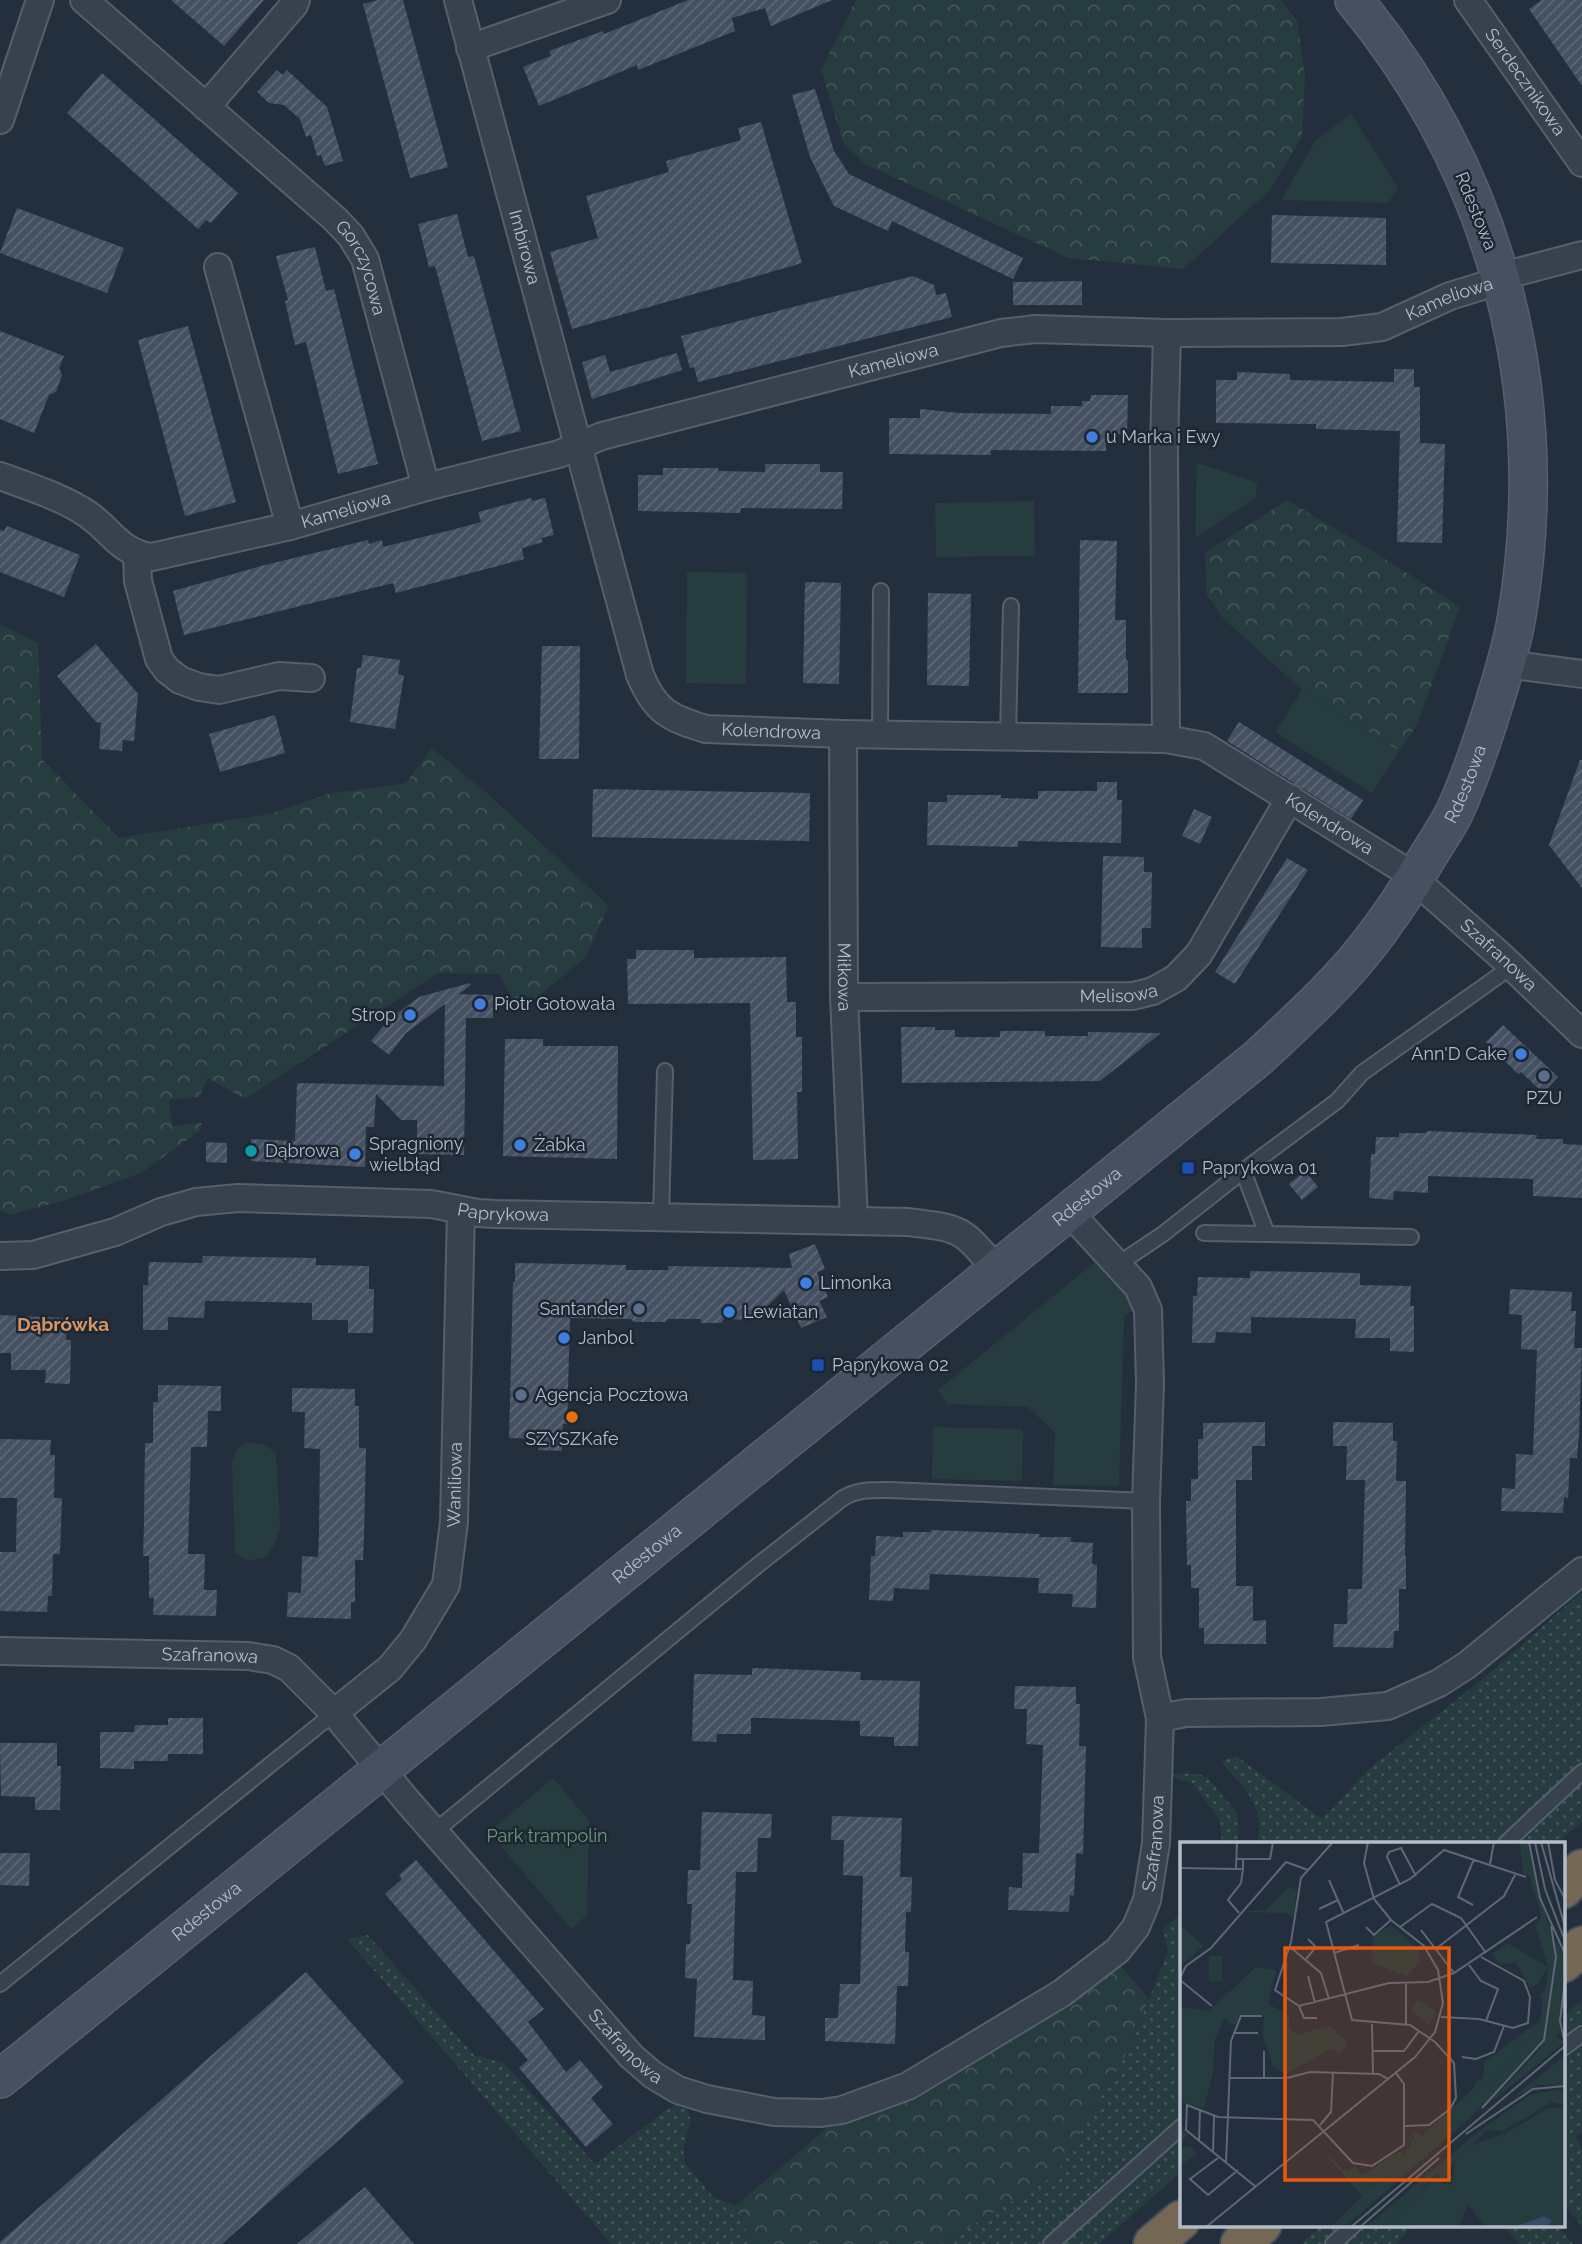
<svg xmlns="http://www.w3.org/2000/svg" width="1582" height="2244" viewBox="0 0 1582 2244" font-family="Raleway,sans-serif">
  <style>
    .grass { fill: url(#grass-dots) }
    .forest { fill: url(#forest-crowns) }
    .park { fill: #263c3f }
    .building { fill: url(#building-hatch) }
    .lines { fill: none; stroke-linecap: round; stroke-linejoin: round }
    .lane-casing { stroke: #565f6c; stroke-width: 18 }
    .street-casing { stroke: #565f6c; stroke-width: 30 }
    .secondary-casing { stroke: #565f6c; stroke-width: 40 }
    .highway-casing { stroke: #434c59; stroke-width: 42 }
    .lane { stroke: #38414e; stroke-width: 14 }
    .street { stroke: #38414e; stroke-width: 26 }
    .secondary { stroke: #465061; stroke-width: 37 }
    .highway { stroke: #746855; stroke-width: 38 }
    .shop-dot { fill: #3f7fe0; stroke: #1d2633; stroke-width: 2.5 }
    .service-dot { fill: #5c6f8a; stroke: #1d2633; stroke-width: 2.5 }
    .culture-dot { fill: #0f9aa8; stroke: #1d2633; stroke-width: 2.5 }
    .transit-dot { fill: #1a4fb4; stroke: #1d2633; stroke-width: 2.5 }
    .food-dot { fill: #e8710a; stroke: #1d2633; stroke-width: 2.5 }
    .labels { text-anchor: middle; stroke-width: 5; stroke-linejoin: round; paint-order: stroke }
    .street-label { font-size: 18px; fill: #b4bcc9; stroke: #1d2633 }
    .poi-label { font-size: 18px; fill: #b4bcc9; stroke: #1d2633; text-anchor: start }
    .park-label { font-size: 18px; fill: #6b9a76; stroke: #1d2633 }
    .neighbourhood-label { font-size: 19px; font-weight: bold; fill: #d59563; stroke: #1d2633 }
    .inset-road { fill: none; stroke: #5e6776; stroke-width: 2 }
    .view { fill: #e8590c; fill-opacity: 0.15; stroke: #e8590c; stroke-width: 3.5 }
    .inset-edge { fill: none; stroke: #b4bcc9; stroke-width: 3.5 }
  </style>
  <defs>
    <pattern id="grass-dots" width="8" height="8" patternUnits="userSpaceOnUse" patternTransform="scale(1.75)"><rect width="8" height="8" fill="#263c3f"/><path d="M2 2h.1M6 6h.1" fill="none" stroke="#435659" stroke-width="1.8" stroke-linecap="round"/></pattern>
    <pattern id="forest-crowns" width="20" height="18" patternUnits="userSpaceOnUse" patternTransform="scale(1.75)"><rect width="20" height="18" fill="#263c3f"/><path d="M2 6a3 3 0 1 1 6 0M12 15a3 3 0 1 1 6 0" fill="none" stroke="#435659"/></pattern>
    <pattern id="building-hatch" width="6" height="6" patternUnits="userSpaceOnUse" patternTransform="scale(1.75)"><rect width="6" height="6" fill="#455162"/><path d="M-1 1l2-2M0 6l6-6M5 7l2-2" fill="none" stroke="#5d6877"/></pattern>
  </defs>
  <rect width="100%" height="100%" fill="#242f3e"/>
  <path class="grass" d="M1582,1592V1822L1557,1843H1258C1258,1835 1260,1828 1259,1820C1255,1796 1236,1779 1221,1762L1236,1756L1322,1819L1369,1769L1484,1678Z
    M1168,1773L1198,1774L1207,1777L1237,1813L1239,1827L1238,1843H1222L1220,1820L1192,1783L1168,1776Z
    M1181,1913V2172L1099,2244H941L1056,2174L1129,2048L1168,1952L1163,1930Z
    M368,1935L474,2055L504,2063L595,2164L665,2111L675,2105L687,2109L691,2121L683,2148L685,2163L712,2196L735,2206L747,2233L755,2244H611L347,1939Z
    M1582,2000V2132L1576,2138L1582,2150V2226L1563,2203V2017Z
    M1323,2225H1413L1396,2244H1300Z
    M1503,2225H1557L1573,2244H1520Z"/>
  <path class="forest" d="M856,0H1281L1297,20L1305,76L1302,137L1270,190L1183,269L1068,258L865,164L843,142L821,70Z
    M1287,500L1371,550L1460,607L1417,725L1399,751L1302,690L1223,618L1207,595L1205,553Z
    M0,624L38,643L42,759L119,838L269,814L328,794L406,783L432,748L489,795L609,906L585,958L519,1012L499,974L438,973L245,1099L208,1078L199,1097L169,1100L172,1126L202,1123L201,1130L141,1173L63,1201L10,1215L0,1210Z
    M1120,1965L1149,1999L1129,2048L1056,2175L941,2244H755L747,2233L735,2206L832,2124L894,2107L1012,2039Z"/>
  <path class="park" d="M1351,113L1398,188L1388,203L1281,200L1316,140Z
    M1197,463L1257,482L1256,498L1195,538Z
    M1034,501L1035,556L936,557L935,503Z
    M687,572L747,573L746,684L686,683Z
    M1302,690L1399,751L1372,793L1275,732Z
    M1095,1262L1138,1307L1124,1316L1119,1486L1053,1485L1055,1433L1028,1407L947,1404L938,1390Z
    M933,1427L1023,1429L1022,1481L932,1479Z
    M247,1442L264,1444L276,1453L280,1527L275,1544L266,1557L248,1561L235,1553L232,1464L236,1450Z
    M553,1778L589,1821L587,1915L571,1929L489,1832Z"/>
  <path class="building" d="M171,0H264L224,46Z
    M378,0H403L448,167L410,178L363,4Z
    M688,0H832L771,26L765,8L732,18L735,31L638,70L637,65L539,106L523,67L551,56L549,51L603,31L604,34Z
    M1542,0H1582V86L1529,9Z
    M277,70L283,75L287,70L327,107L343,161L325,166L321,155L317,156L311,135L306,137L300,119L284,105L269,103L257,92Z
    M102,73L238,193L211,223L206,220L198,229L67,113Z
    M815,89L834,151L849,174L1023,258L1013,279L892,221L888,231L834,206L810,157L792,95Z
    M761,122L802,263L572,329L550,252L598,238L586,196L669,172L666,161L741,140L738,128Z
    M17,208L124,248L107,293L0,253Z
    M457,214L468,257L474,256L521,431L482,441L435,266L429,267L418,224Z
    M1272,215L1386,218V265L1271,263Z
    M315,247L326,291L334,289L378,464L338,474L306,342L295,345L285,301L288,300L276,256Z
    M913,276L934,285L936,295L946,293L952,317L698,382L694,367L690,368L681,336Z
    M1082,281V305H1013V282Z
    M188,326L236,502L185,516L138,340Z
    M0,331L64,356L59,368L62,375L56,392L49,395L34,433L0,419Z
    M677,353L682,370L592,399L582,362L605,355L610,372Z
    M1394,369H1414V387H1420V443L1445,444L1442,543L1397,542L1400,431L1316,429V424L1216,423V380H1237V372L1290,374V380L1394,382Z
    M1091,395H1128L1127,434H1106V451L991,450V455L889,454V418H920V409L960,413L1051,414V406H1082V401H1090Z
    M765,464H820V472H843L842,509L741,508L740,513L638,511V475H663V468H718V471L765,472Z
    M531,498L532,501L545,498L554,535L541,538L543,542L522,548L524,559L396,593L393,583L184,635L173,591L261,566L368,540L369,544L382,540L383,547L459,528L481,522L478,512Z
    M7,526L80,555L64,597L0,572V530L4,531Z
    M1080,540L1117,541L1115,620H1126V660H1128V693H1078Z
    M805,582L841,583L839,684L803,683Z
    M928,593L971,594L969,686L927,685Z
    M96,644L138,694L134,741L123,740L122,751L99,749L101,723L96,722L57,676Z
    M542,646H580L579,759H539Z
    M363,655L400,660L398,674L404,676L395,729L350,722L357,668H361Z
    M275,715L285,753L220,772L209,734Z
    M1239,722L1363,800L1351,819L1227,741Z
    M1580,760H1582V888L1549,845Z
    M1097,782H1117V800H1122L1121,843L1018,841V847L927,845L928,802H947V795H1001V798L1038,799V791H1097Z
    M593,789L810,793L809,841L592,837Z
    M1194,809L1212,817L1200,844L1182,836Z
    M1103,856L1144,857V872H1152L1151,928H1142V948L1101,947Z
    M1287,858L1308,870L1235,984L1215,972Z
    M636,950H694V958L786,957L787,1002H796V1037H802V1092H797L798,1159L753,1160L750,1003L628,1004L627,959H636Z
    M470,983L471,985L459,994L493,995V1018H466L464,1155L417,1154V1120H401L376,1094L374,1127H366L365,1167L251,1161V1139L295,1141L297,1083L444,1086L445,1004L406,1033L389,1055L371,1041L388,1020L419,997Z
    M1503,1025L1558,1077L1543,1093L1521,1072L1518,1074L1486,1042Z
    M901,1027H935V1030H955V1037H1000V1031H1045V1036H1088V1032L1161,1033L1100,1081L902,1083Z
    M505,1039H543V1046H618L617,1159L503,1156Z
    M1427,1131L1537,1135L1536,1139H1563V1144L1582,1145V1198L1533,1196V1179L1428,1176V1193L1394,1191L1393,1200L1369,1198L1371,1154H1375L1376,1137H1399V1133H1426Z
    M206,1142L227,1143V1163L206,1162Z
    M1305,1171L1318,1187L1302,1200L1289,1184Z
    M815,1244L825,1269L817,1272L828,1297L819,1301L827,1317L801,1328L784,1290L753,1320L724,1319L721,1323H701V1319H668L665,1322H634L631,1319L570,1318L567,1424H563L562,1451L538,1450V1439L509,1438L513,1282H515V1263L626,1265V1270H668V1266L792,1268L789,1254Z
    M203,1256L316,1258V1265L369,1266V1289H374L373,1333H348V1320H312V1303L216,1301H205L204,1318L168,1317V1330H143V1285H148L149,1262L202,1263Z
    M1250,1271L1360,1273V1285L1411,1286L1410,1306H1414V1352L1390,1351V1338H1355L1356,1319L1251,1317V1333L1216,1332L1215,1343H1192L1193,1296H1197L1198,1277L1250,1278Z
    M1510,1289L1572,1292L1571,1311H1576L1574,1348H1582L1579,1435L1577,1458H1570L1568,1498L1564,1497L1563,1513L1501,1511L1502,1488L1515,1489L1516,1454L1533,1455L1534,1428L1537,1350L1521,1349L1522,1315L1509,1314Z
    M0,1315L67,1318L66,1340H71L70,1384L45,1383L46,1370H11V1353H0Z
    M158,1385L221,1386V1411H208L207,1447H191L188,1554H205L204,1590H217L216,1616L153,1615L154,1598H149V1556H143L144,1523L145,1443H153V1402H158Z
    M292,1388L355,1389V1406H359V1448H366L364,1537L363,1560H355V1602H351V1619L287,1617L288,1592L301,1593L302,1556L318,1557L319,1534L320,1449L304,1448L305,1412H292Z
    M1265,1422V1446H1252V1480H1236V1586H1253V1621L1266,1620V1644H1204V1628H1199V1588H1191V1565H1187L1186,1501H1191V1479H1198V1439H1203V1423Z
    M1333,1422L1393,1423V1441H1397L1396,1481H1406L1405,1556H1406V1589H1399V1631H1394L1393,1648L1333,1647L1334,1624H1347L1348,1589H1362L1365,1480H1346L1347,1446H1333Z
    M0,1439L51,1440L50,1455H55L54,1498H62L60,1554H53L52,1596H48L47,1612L0,1611V1552H16L17,1498H0Z
    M931,1530L1040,1534L1039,1537H1071V1542L1093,1543L1092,1564L1097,1565L1096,1608L1072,1607L1073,1594L1038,1593L1039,1578L930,1574L929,1590L894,1588L893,1601L869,1600L871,1556H875L876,1536L903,1537V1532H931Z
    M752,1668L861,1672L860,1680L920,1681L918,1746H894V1737L860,1736V1721L764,1718H751V1734H717L716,1742L692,1741L694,1674L752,1675Z
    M1015,1686L1076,1687V1704H1080L1079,1746H1086L1083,1854L1076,1853L1074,1896L1070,1895L1069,1912L1008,1910L1009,1887L1022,1888L1023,1853H1039L1043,1745L1026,1744L1027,1709H1014Z
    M168,1718H203V1754H168V1761H134V1769L100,1768V1732H134L135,1725H168Z
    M0,1743H57V1766H61L60,1810H35V1797L1,1796Z
    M702,1812L772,1814L771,1838H758L757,1872H736L733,1980L753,1981L752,2015L765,2016V2040L694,2037L697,1979L685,1978L686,1944H690L692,1904H687L688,1870H700Z
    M832,1816L902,1818L900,1877H912L911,1912H906L905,1952H909L908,1986H897L895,2044L825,2041V2018H838L840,1984H860L863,1876L843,1875L844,1840H831Z
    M0,1853H30L29,1886L0,1885Z
    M416,1860L544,2009L528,2022L566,2072L580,2060L603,2087L591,2098L613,2124L586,2147L519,2068L528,2060L385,1894L402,1879L399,1875Z
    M306,1972L404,2082L222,2244H0V2242Z
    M365,2187L414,2244H297L328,2218Z"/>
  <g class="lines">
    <defs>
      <path id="lane" d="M880,734L881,591
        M1008,736L1011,606
        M1243,1171L1267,1234L1411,1237
        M661,1216L665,1071
        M1204,1233L1267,1234
        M1117,1265L1163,1234L1243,1171L1337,1101L1362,1073L1511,967
        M434,1832L753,1569L843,1498C858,1489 873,1490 890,1490L1146,1501
        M1506,1843L1582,1772
        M0,1984L334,1713
        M1563,2048L1582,2034
        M1051,2244L1181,2127
        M1333,2244L1354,2225"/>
      <g id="street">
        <path id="s1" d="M84,0L335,219L351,236L365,259L426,487"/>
        <path id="s2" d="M458,0L640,675C655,711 669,718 706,729L843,734L1166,739L1204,746L1404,870L1502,957L1582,1034"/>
        <path id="s3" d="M1468,0L1582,163"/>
        <path d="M470,48L607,0"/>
        <path d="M206,107L294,5L296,0"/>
        <path d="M0,120L40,0"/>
        <path d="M218,267L290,526"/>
        <path id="s4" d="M0,476C27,486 56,495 81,510C110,526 116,552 152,557L290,526L426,487L559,454L602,436L1001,333L1035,329L1167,333L1342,332L1382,327L1450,296L1489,284L1514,273L1582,255"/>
        <path d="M137,555L138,581L159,659L167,670L180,680L199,687L219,690L279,676L311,678"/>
        <path d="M1506,664L1582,674"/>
        <path id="s5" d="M843,734L844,997L854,1220"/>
        <path d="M1166,739L1164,447L1167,333"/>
        <path id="s6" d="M844,997L1133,996L1153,991L1176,978L1199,954L1290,798"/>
        <path id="s7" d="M0,1256L33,1255L115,1232L161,1212L196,1202L238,1198L431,1204L478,1213L495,1214L908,1222C961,1228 962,1228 996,1270"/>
        <path id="s8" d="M0,1651L248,1656L273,1660L289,1668L334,1713L409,1803L631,2056L653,2075L678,2090L707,2099L774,2112L821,2113L842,2110L908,2086L1062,1993L1118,1950L1136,1927L1147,1900L1156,1843L1160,1718L1147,1657L1146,1501L1150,1384L1148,1310L1138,1287L1069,1212"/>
        <path id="s9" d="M334,1713L390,1668L413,1640L446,1585L454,1522L461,1210"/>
        <path d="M1160,1718L1186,1713L1321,1712L1388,1706L1439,1683L1467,1665L1582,1571"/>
      </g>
      <g id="secondary">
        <path id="s10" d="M0,2079L1259,1057C1292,1026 1326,995 1356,960C1383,928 1408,890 1430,853C1438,840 1447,827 1454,813C1470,779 1482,742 1493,707C1502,677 1512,647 1517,615C1554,392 1498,174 1354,0"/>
      </g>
      <path id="highway" d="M1563,1889L1582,1869
        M1563,1963L1582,1946
        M1153,2244L1181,2220
        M1240,2244L1262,2225"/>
    </defs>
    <use href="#lane" class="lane-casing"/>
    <use href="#street" class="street-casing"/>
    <use href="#secondary" class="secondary-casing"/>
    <use href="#highway" class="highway-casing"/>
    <use href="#lane" class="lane"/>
    <use href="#street" class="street"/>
    <use href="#secondary" class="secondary"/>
    <use href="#highway" class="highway"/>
  </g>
  <g class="shop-dot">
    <circle cx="1092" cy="437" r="7"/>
    <circle cx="480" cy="1004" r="7"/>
    <circle cx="410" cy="1015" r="7"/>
    <circle cx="1521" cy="1054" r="7"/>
    <circle cx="520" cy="1145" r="7"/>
    <circle cx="355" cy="1154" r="7"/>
    <circle cx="806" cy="1283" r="7"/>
    <circle cx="729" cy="1312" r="7"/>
    <circle cx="564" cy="1338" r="7"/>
  </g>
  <g class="service-dot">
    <circle cx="1544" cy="1076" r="7"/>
    <circle cx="639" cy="1309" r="7"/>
    <circle cx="521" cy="1395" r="7"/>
  </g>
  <circle class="culture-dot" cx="251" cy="1151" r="7"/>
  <g class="transit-dot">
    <rect x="1181" y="1161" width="14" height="14" rx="3.5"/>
    <rect x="811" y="1358" width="14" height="14" rx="3.5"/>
  </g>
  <circle class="food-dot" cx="572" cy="1417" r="7"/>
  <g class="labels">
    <g class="street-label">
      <text dy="6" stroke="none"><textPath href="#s3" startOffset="100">Serdecznikowa</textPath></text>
      <text transform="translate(1476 211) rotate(68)" y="6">Rdestowa</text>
      <text dy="6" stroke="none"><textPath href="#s2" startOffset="256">Imbirowa</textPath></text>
      <text dy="6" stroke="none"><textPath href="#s1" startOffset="390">Gorczycowa</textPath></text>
      <text dy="6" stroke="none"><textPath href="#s4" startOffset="1508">Kameliowa</textPath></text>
      <text dy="6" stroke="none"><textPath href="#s4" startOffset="942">Kameliowa</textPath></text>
      <text dy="6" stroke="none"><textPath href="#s4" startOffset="374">Kameliowa</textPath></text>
      <text dy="6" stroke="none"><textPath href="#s2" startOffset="854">Kolendrowa</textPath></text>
      <text dy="6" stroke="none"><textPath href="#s10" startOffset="1967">Rdestowa</textPath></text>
      <text dy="6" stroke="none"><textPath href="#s2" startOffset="1435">Kolendrowa</textPath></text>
      <text dy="6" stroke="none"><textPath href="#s2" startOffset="1650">Szafranowa</textPath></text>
      <text dy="6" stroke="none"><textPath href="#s5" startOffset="243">Miłkowa</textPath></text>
      <text dy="6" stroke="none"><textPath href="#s6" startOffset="275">Melisowa</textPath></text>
      <text dy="6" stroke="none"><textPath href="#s10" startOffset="1400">Rdestowa</textPath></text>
      <text dy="6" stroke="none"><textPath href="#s7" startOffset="513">Paprykowa</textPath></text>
      <text dy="6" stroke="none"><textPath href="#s9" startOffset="273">Waniliowa</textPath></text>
      <text dy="6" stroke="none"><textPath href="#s10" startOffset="833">Rdestowa</textPath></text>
      <text dy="6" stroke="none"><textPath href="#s8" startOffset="210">Szafranowa</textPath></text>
      <text dy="6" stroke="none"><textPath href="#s8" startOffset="1470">Szafranowa</textPath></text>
      <text dy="6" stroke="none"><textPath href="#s10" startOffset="266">Rdestowa</textPath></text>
      <text dy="6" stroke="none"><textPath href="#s8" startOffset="798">Szafranowa</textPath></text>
    </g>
    <g class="poi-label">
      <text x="1106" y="443">u Marka i Ewy</text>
      <text x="494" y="1010">Piotr Gotowała</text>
      <text x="396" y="1021" text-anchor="end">Strop</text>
      <text x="1507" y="1060" text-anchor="end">Ann'D Cake</text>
      <text x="1544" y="1104" text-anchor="middle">PZU</text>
      <text x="369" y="1150">Spragniony<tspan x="369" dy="21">wielbłąd</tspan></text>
      <text x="534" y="1151">Żabka</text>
      <text x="265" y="1157">Dąbrowa</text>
      <text x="1202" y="1174">Paprykowa 01</text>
      <text x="820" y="1289">Limonka</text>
      <text x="625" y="1315" text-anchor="end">Santander</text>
      <text x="743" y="1318">Lewiatan</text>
      <text x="578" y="1344">Janbol</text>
      <text x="832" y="1371">Paprykowa 02</text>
      <text x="535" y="1401">Agencja Pocztowa</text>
      <text x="572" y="1445" text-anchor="middle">SZYSZKafe</text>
    </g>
    <g class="park-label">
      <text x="547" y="1842">Park trampolin</text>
    </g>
    <g class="neighbourhood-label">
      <text x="63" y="1331">Dąbrówka</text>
    </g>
  </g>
  <g transform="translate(1180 1842)">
    <rect width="385" height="385" fill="#242f3e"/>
    <path d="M340,0H347L375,109L363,195L349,217L283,282L165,385H151L182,354L141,307L167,330L176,324L189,345L198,341L214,331L222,318L232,299L226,289L237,302L231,288L242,294L299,241L305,246L360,180L363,157L359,156L366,144L368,125L355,82L361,76L358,62L349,33L343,32ZM376,99L385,114V135L379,192L375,194L385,200L306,264L360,207ZM385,213V243H358L331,257ZM374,248L385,250V263L372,260L323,289L307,288L268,327L274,338L265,334L269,342L256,332L214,378L203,385H186L294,293L350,253Z" fill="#263c3f"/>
    <path d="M0,83L24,104L0,124ZM211,83L239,108L240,120L227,134L192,121L193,95ZM327,101L368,125L359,141L350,145L336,121L319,122L312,112ZM76,125L96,128L88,162L109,173V185L117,193L150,184L168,200L166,205L159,211L150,207L106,232L93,225L83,194L84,173H61L54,184L44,176L35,198L33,231L24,266L0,260V165L29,169ZM238,158L256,169L250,184L230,168ZM361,178L354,192L305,247L299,242L293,248L296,240L303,236L304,220ZM369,266H385V385H356L368,384L364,374L334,385H306L288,363L279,385H203L253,338L272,343L275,320L292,303L324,292ZM0,286L8,292L0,302L2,306L10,304L17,312L0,323ZM221,309L224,313L214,331L189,345L181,334Z" fill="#263c3f"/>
    <path d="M109,45L117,48L113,76L105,71L62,70L86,68ZM29,114H42V139H29Z" fill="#263c3f"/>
    <path d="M364,374L372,379L368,384L334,385Z" fill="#394c67"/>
    <path class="inset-road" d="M153,0L121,36L111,100L95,148L119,164L209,141L248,140L274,131L357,75M349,0L360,56L385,112M355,0L365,47L385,99M361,0L385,85M368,0L375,38L385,57M56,17H63V27H56L57,0M63,17H90L93,0M310,22L314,0M0,26L56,27M149,38L164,72M220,43L207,15L209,10L221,6L236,34M293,63L278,55L294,17M139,67L158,58M59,71L48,58L61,41L63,27M186,85L194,93L211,78M220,85L252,62L281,76L306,111M241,88L274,131M110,105L141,131L149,157M257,106L324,54L336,31M154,111L179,103M126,117L136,105L128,97M289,123L301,139L318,147L306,179M128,134L135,161M0,136L6,124L31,106L106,20L128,28M0,138L32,164M385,139L380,179L385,202M119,164L124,176H137M261,175L299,177L333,186L348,181L350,155L344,139L301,115M192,182L193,232M226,183V141M53,191H78M192,209H224L239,189M282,215L296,217L314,210L324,184M49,236H107L130,230L199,232L208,237M84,236V209M302,266L364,198L376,115L371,84M140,283L151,270L153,231M225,284L249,283L270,267L276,256L274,221L255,200L230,183L172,178L146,80L230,37L264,8L346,35M286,292L353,247L385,244M19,300L20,267M33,311L34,274M38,316L10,337L28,353L58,328M46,321L51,199L61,174H82M76,345L6,288L7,263L38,275L133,278L173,321L192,324L224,303V242L216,231M26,385L235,215L255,190L263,161L258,128L244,104L211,78L194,57L184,21L188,0M171,385L385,204M180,385L259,316"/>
    <path class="view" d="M105,106H269V338H105Z"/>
    <rect width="385" height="385" class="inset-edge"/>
  </g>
</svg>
